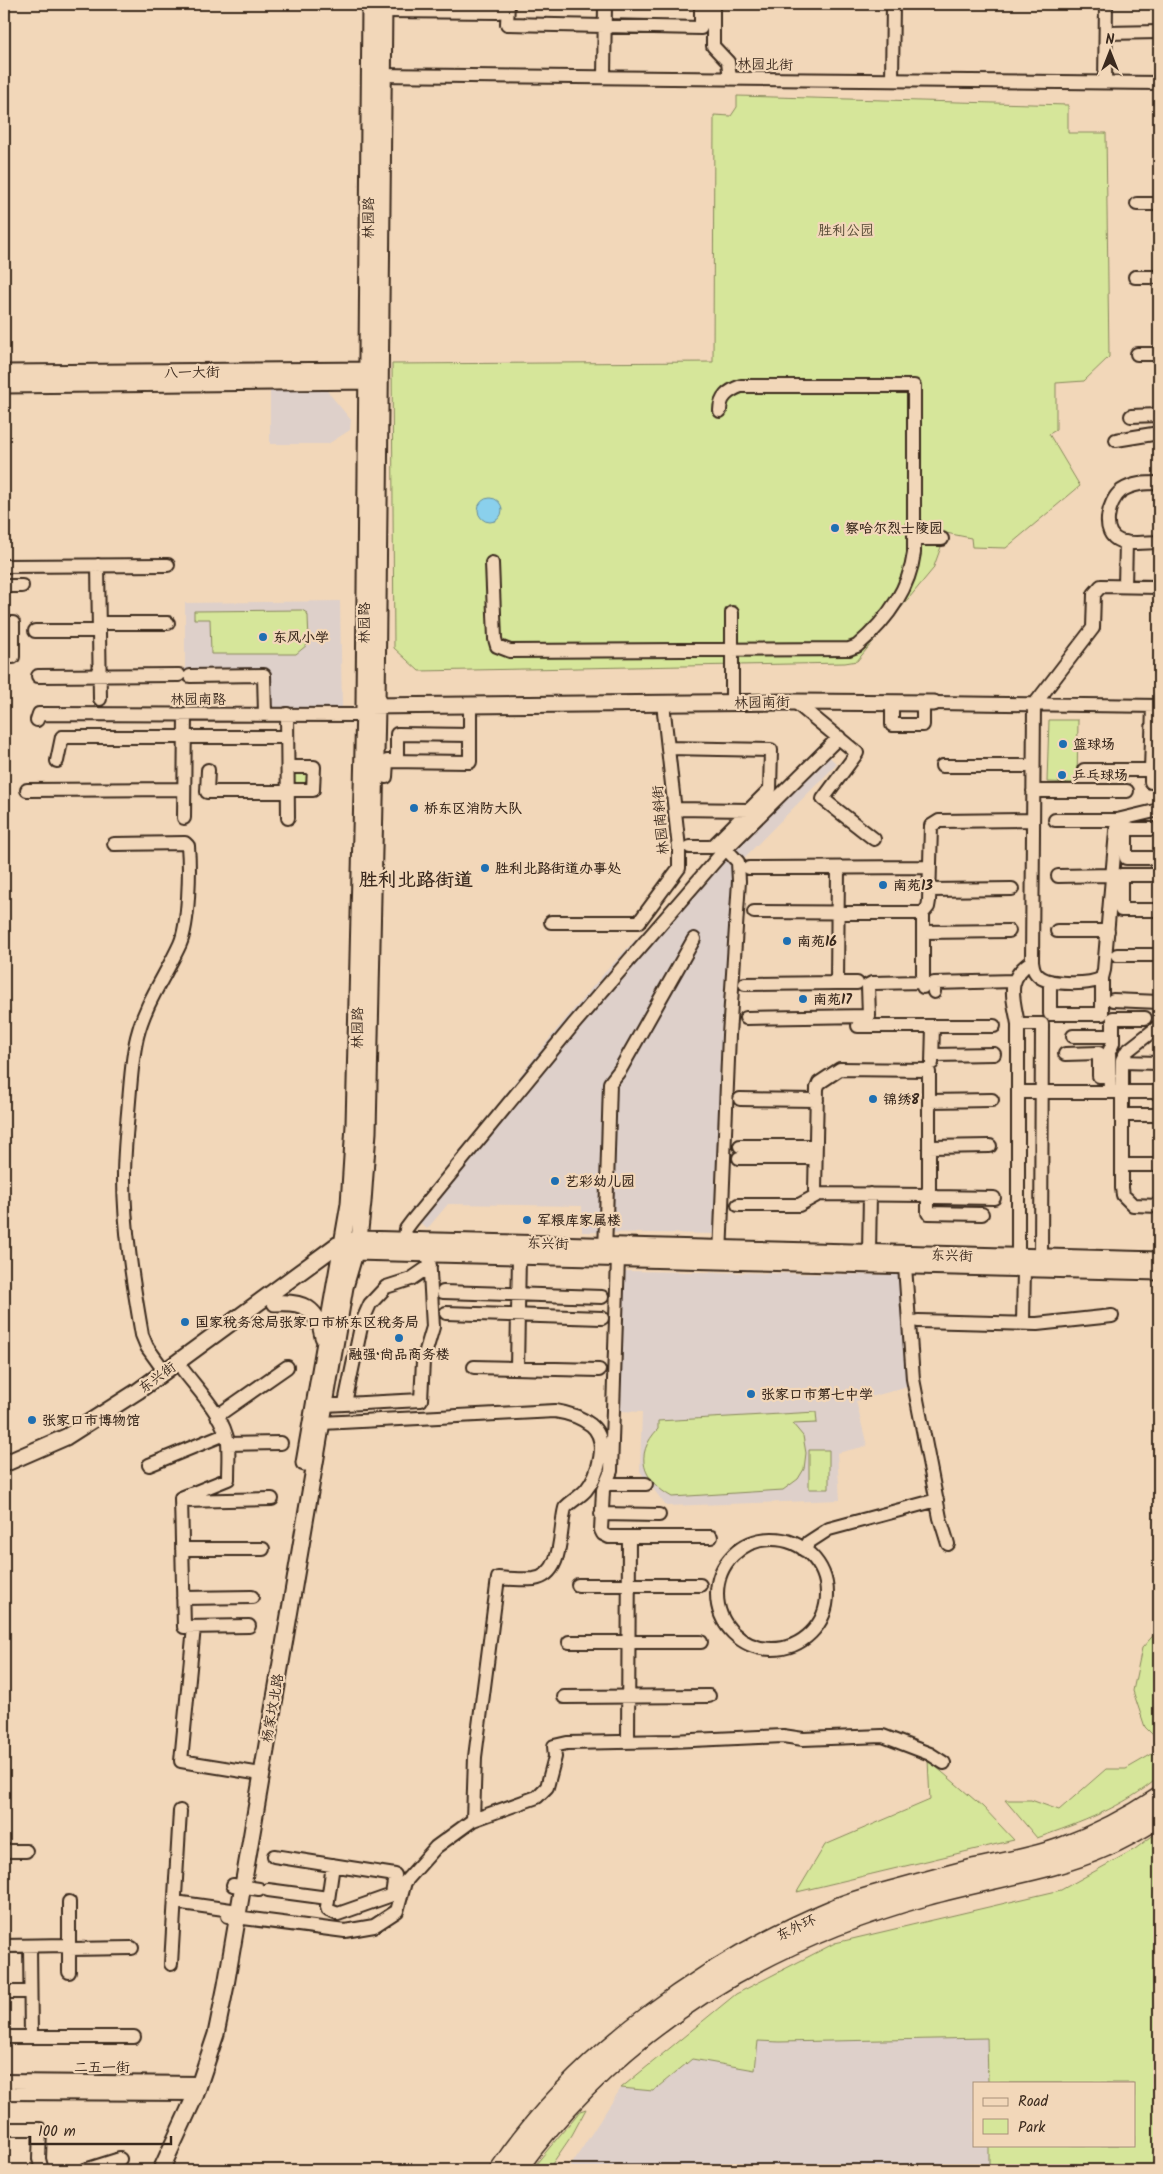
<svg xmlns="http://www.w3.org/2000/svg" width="1163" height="2174" viewBox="0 0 1163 2174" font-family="Kalam,'LXGW WenKai TC',sans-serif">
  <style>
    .built { fill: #ded0ca }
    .green { fill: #d6e69a; stroke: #88885c }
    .water { fill: #8ad0ec; stroke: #6a8e9a }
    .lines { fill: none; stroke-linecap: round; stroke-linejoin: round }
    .minor-casing { stroke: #3b2a1e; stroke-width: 16 }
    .major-casing { stroke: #3b2a1e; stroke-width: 19 }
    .highway-casing { stroke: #3b2a1e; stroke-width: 21 }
    .minor { stroke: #f2d7b9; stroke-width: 12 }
    .major { stroke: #f2d7b9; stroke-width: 15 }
    .highway { stroke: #f2d7b9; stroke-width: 18 }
    .poi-dot { fill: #1f6fb2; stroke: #f2d7b9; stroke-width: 2 }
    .labels { text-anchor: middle; stroke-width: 4.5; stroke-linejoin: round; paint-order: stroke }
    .street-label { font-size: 14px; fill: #3b2a1e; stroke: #f2d7b9 }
    .park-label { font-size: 14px; fill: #524631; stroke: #f2d7b9 }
    .poi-label { font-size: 14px; font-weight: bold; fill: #3b2a1e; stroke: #f2d7b9; text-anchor: start }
    .district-label { font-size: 19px; font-weight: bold; fill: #3b2a1e; stroke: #f2d7b9 }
  </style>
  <rect width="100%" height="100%" fill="#f2d7b9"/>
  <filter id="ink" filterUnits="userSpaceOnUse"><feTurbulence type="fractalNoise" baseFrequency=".02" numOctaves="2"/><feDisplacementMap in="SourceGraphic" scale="10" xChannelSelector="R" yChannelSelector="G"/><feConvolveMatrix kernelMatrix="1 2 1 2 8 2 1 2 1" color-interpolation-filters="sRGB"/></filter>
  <g filter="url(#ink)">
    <path class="built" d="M270,386H323L351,420L350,430L328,444H270Z
      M340,601L342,708H267L266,670L185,671V603Z
      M818,746L837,764L743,859L716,1234L582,1232V1206L448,1204L427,1229L409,1212L489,1115L558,1028L606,971Z
      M624,1271L900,1275L907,1387L856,1401L867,1446L837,1453L840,1500L666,1506L640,1471L642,1412L621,1411Z
      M987,2038L988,2083H974V2145H989V2170H568L621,2088L653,2091L692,2059L755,2069L758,2041L779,2042Z"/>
    <path class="green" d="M737,96L1068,105V133H1106L1109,357L1084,381L1056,383V430L1049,434L1080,486L1006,548L972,547L971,538L946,533L933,569L857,661L845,663L419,671L394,648L392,364L713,362L714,115L731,116L737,107Z
      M302,610L307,613L308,616L309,642L307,645L296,654H211L210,619H194V611Z
      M1049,720H1078L1077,783L1047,782Z
      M293 778a7 7 0 1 1 14 0a7 7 0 1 1-14 0Z
      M816,1412L817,1423L793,1424L803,1436L806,1453L804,1469L798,1479L783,1490L672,1497C643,1481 633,1455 658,1429V1421Z
      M809,1450H829V1489H809Z
      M1159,1629V1741L1145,1727L1133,1691L1142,1648Z
      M1159,1750V1777C1124,1807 1080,1823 1037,1838L1005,1800H1031L1059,1810L1106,1769H1126Z
      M928,1760L983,1807L1014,1840L797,1892L825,1845L930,1800Z
      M1159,1831V2170H989V2145H1134V2083H988L987,2038L779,2042L758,2041L755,2070L692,2059L653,2091L621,2088L736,1994L835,1943L1061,1890L1135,1849Z
      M586,2109L572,2135L548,2170H531L580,2111Z"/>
    <path class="water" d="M478 510a12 12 0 1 1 24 0a12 12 0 1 1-24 0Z"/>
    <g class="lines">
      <defs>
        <path id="minor" d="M508,4L507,24L701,28V4
          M713,4V46L728,62L730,79
          M384,11L499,12
          M1106,33L1159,32
          M375,75L1159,83
          M604,77L605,4
          M892,80L893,4
          M1105,82L1106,4
          M1137,204H1159
          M1135,277H1159
          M1137,354H1159
          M1131,416L1159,415
          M1116,440L1159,433
          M1159,483C1146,483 1133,483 1121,491C1108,501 1100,534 1120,541C1131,545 1147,542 1159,542
          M914,539H942
          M492,563L495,639L497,646L510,651L849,649L857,646C886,621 909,591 914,553V386H741C728,391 720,397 720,411
          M98,565L100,699
          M4,566L168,565
          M4,586H22
          M1125,586L1126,542
          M732,613V703
          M4,623H13V657
          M99,623H168
          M35,631H99
          M38,676L179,675
          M190,676L264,675L265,714
          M795,702L857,753L823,799L874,839
          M892,703V725H923V703
          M934,703L1159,706
          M287,714L288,818
          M37,720L39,714L364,715
          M190,737H287
          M668,748L771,750L770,789L712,847H690
          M397,756V734L470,735V706
          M57,761L62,737H185
          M942,766H1033
          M288,767H314L313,790H288
          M208,770L207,792H288
          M1084,770H1151L1153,706
          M1151,770V782H1159
          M386,777L387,761L470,762V735
          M27,790L184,789
          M1033,791H1127
          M675,809L750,810
          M184,818L185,714
          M1055,820H1117
          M1159,829H1126V858H1159
          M114,844L185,843L188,846C190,868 189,924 180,944C166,975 145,1003 137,1037C132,1058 131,1079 129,1101C127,1126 124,1151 124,1177C124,1229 133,1283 142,1335L147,1347L165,1372
          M749,868L929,867
          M1159,875H1121V910H1159
          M1058,876L1112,875
          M929,890L1012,889
          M754,912L923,913
          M551,922H639L679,868V848L663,703
          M1057,931H1108
          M923,932L1009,931
          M1117,955H1159
          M1032,961C1033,968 1034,973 1040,977C1051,985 1091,985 1102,978L1104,970L1117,820L1159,810
          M1050,981V1014H1102V978
          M837,983H857
          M745,984L837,983L838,868
          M923,987V913L928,907L929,901L931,826L939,821L1033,820
          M934,992V983L1014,981
          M1113,1000L1159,1002
          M746,1018L869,1016L868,985L872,983L923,982
          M1018,1024C1013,996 1005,979 1032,961L1034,705L1093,628L1094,594L1101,586L1159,587
          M858,1026H994
          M1159,1026L1127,1051L1122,1060V1188L1123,1195L1133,1205L1159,1206
          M1073,1036H1113
          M1065,1054L1099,1053V1076H1110
          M933,1055L994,1054
          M1122,1062L1159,1063
          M932,1063L933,1026
          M840,1069L927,1070L929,1072V1189L926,1195L819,1194L815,1191L817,1088L819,1083Z
          M1018,1092H1159
          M1110,1092L1109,1052L1113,1043V1018H1145
          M740,1099L817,1100
          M929,1101L992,1100
          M1122,1115H1159
          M740,1146H815
          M929,1147L990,1146
          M739,1158H815
          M1122,1165H1159
          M928,1193L935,1197L994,1198
          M926,1195L928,1201V1213L982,1214
          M738,1205H799L819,1194
          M405,1239L406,1229L412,1221L573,1025L722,853L839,737
          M605,1253L610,1083L620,1070L694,939
          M869,1253L870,1194
          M720,1256L729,1035L739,881L738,862L726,849
          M1018,1257V1024H1042L1041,1257
          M618,1258L611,1471L603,1490L601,1530L603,1534L609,1537H711
          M905,1266L913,1379L940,1518L948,1544
          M443,1292L602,1297
          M446,1313L602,1318
          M918,1321L1037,1324L1112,1316
          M1023,1323L1024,1268
          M474,1367L599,1370
          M517,1368L519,1256
          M183,1370C199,1391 224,1416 228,1443C229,1455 228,1467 228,1479L181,1498L184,1627L249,1626
          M345,1403L362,1322L370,1304L386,1287L411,1279L430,1266
          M325,1405L421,1400L423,1361L433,1327L429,1254
          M217,1416L287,1367
          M322,1423L555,1411C568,1413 581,1417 591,1425C610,1441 598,1475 586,1490C580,1497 571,1501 565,1508C559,1530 564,1575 534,1579C523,1580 510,1579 498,1578L475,1757L473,1820
          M228,1444L281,1443
          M149,1465L225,1434
          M606,1484H646
          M182,1501L272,1499
          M601,1514L659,1515
          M717 1594a55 55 0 1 1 110 0a55 55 0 1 1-110 0Z
          M182,1549H263
          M804,1550L809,1542L829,1529L937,1500
          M578,1585H700
          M183,1598L252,1597
          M194,1627L181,1761L261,1774
          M569,1642H701
          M564,1697L709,1696
          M628,1742L629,1537
          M4,1851H26
          M274,1856L395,1875L392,1895L338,1914L328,1910L327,1907L333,1865
          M233,1885L259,1889
          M268,1890L328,1898
          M69,1902V1972
          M175,1902L238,1911
          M228,1916L345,1931L374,1926L397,1911L405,1882L436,1847L473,1820L537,1797L547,1787L555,1757L554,1746L567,1743L671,1741L783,1736L803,1739L883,1736L930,1754L944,1763
          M4,1946L69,1945
          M30,1946L31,2037
          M69,1949L132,1948
          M171,1964L180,1811
          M4,1992H30
          M4,2037H134
          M4,2081L200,2083
          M4,2093L196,2094
          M4,2129H40L39,2159L42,2170
          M85,2170L120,2159"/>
        <path id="major" d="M4,373L375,370
          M4,385L375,381
          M368,706L795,702L934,703
          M346,1255L354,1252L1159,1272
          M275,1303C303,1301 318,1308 323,1337
          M304,1463L349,1204L354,1125L364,706L370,4
          M4,1464L66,1437L138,1391L337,1245L359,1239L1159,1260
          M161,2170L196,2094L216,2034L226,1985L345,1287L359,1239L363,1202L368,1132L377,707L384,4"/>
        <path id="highway" d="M499,2170C576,2055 706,1962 833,1909C854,1900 878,1894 900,1888C925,1881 950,1874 975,1868C1003,1862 1031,1858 1059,1848C1094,1835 1128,1818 1159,1797
          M517,2170C619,2029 761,1942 927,1896C985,1879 1053,1871 1106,1847C1125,1839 1142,1829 1159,1818"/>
      </defs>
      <use href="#minor" class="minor-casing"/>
      <use href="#major" class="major-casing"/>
      <use href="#highway" class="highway-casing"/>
      <use href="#minor" class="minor"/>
      <use href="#major" class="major"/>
      <use href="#highway" class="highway"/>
    </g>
  </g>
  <g class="poi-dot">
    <circle cx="835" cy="528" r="5"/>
    <circle cx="263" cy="637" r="5"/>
    <circle cx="1063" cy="744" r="5"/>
    <circle cx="1062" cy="775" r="5"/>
    <circle cx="414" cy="808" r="5"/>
    <circle cx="485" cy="868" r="5"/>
    <circle cx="883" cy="885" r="5"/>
    <circle cx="787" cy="941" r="5"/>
    <circle cx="803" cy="999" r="5"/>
    <circle cx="873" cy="1099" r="5"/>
    <circle cx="555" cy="1181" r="5"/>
    <circle cx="527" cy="1220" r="5"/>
    <circle cx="185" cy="1322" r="5"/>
    <circle cx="399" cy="1338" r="5"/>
    <circle cx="751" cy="1394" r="5"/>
    <circle cx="32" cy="1420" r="5"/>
  </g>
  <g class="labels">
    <g class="street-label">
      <text transform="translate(765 64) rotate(1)" y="5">林园北街</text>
      <text transform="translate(368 218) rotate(-89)" y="5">林园路</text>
      <text transform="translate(192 372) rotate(-1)" y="5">八一大街</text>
      <text transform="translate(364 623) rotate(-90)" y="5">林园路</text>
      <text x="198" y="704">林园南路</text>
      <text transform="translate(762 702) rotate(-1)" y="5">林园南街</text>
      <text transform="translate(660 820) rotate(-95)" y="5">林园南斜街</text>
      <text transform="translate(357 1028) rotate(-89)" y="5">林园路</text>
      <text transform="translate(548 1243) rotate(2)" y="5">东兴街</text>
      <text transform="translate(952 1255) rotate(2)" y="5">东兴街</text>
      <text transform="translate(157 1377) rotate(-36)" y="5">东兴街</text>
      <text transform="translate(272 1708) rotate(-80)" y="5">杨家坟北路</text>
      <text transform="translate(796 1927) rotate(-26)" y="5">东外环</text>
      <text x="102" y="2072">二五一街</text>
    </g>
    <g class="park-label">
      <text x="846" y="235">胜利公园</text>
    </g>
    <g class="poi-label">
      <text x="845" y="533">察哈尔烈士陵园</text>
      <text x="273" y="642">东风小学</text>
      <text x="1073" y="749">篮球场</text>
      <text x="1072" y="780">乒乓球场</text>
      <text x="424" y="813">桥东区消防大队</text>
      <text x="495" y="873">胜利北路街道办事处</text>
      <text x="893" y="890">南苑13</text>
      <text x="797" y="946">南苑16</text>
      <text x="813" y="1004">南苑17</text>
      <text x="883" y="1104">锦绣8</text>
      <text x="565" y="1186">艺彩幼儿园</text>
      <text x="537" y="1225">军粮库家属楼</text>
      <text x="195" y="1327">国家税务总局张家口市桥东区税务局</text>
      <text x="399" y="1359" text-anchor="middle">融强·尚品商务楼</text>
      <text x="761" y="1399">张家口市第七中学</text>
      <text x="42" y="1425">张家口市博物馆</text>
    </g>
    <g class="district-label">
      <text x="416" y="886">胜利北路街道</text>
    </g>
  </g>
  <rect width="1163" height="2174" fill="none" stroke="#f2d7b9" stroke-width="20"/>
  <rect x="10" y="10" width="1143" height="2154" fill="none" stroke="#3b2a1e" stroke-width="2" filter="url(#ink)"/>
  <rect x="973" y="2082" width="162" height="65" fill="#f2d7b9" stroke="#a9927b"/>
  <rect x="983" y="2098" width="25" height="8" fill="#f2d7b9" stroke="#a9927b"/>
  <text x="1018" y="2106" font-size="15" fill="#3b2a1e">Road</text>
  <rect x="983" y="2119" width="25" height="15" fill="#d6e69a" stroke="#a9927b"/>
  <text x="1018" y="2132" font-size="15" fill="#3b2a1e">Park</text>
  <g transform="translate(1110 52)" stroke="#f2d7b9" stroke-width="4" paint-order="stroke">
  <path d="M0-4L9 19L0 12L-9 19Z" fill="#3b2a1e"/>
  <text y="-8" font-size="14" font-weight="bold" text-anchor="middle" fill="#3b2a1e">N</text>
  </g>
  <path d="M30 2136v8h141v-8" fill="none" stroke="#3b2a1e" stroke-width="2.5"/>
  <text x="38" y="2136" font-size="15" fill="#3b2a1e" stroke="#f2d7b9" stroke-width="4" paint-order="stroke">100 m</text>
</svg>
